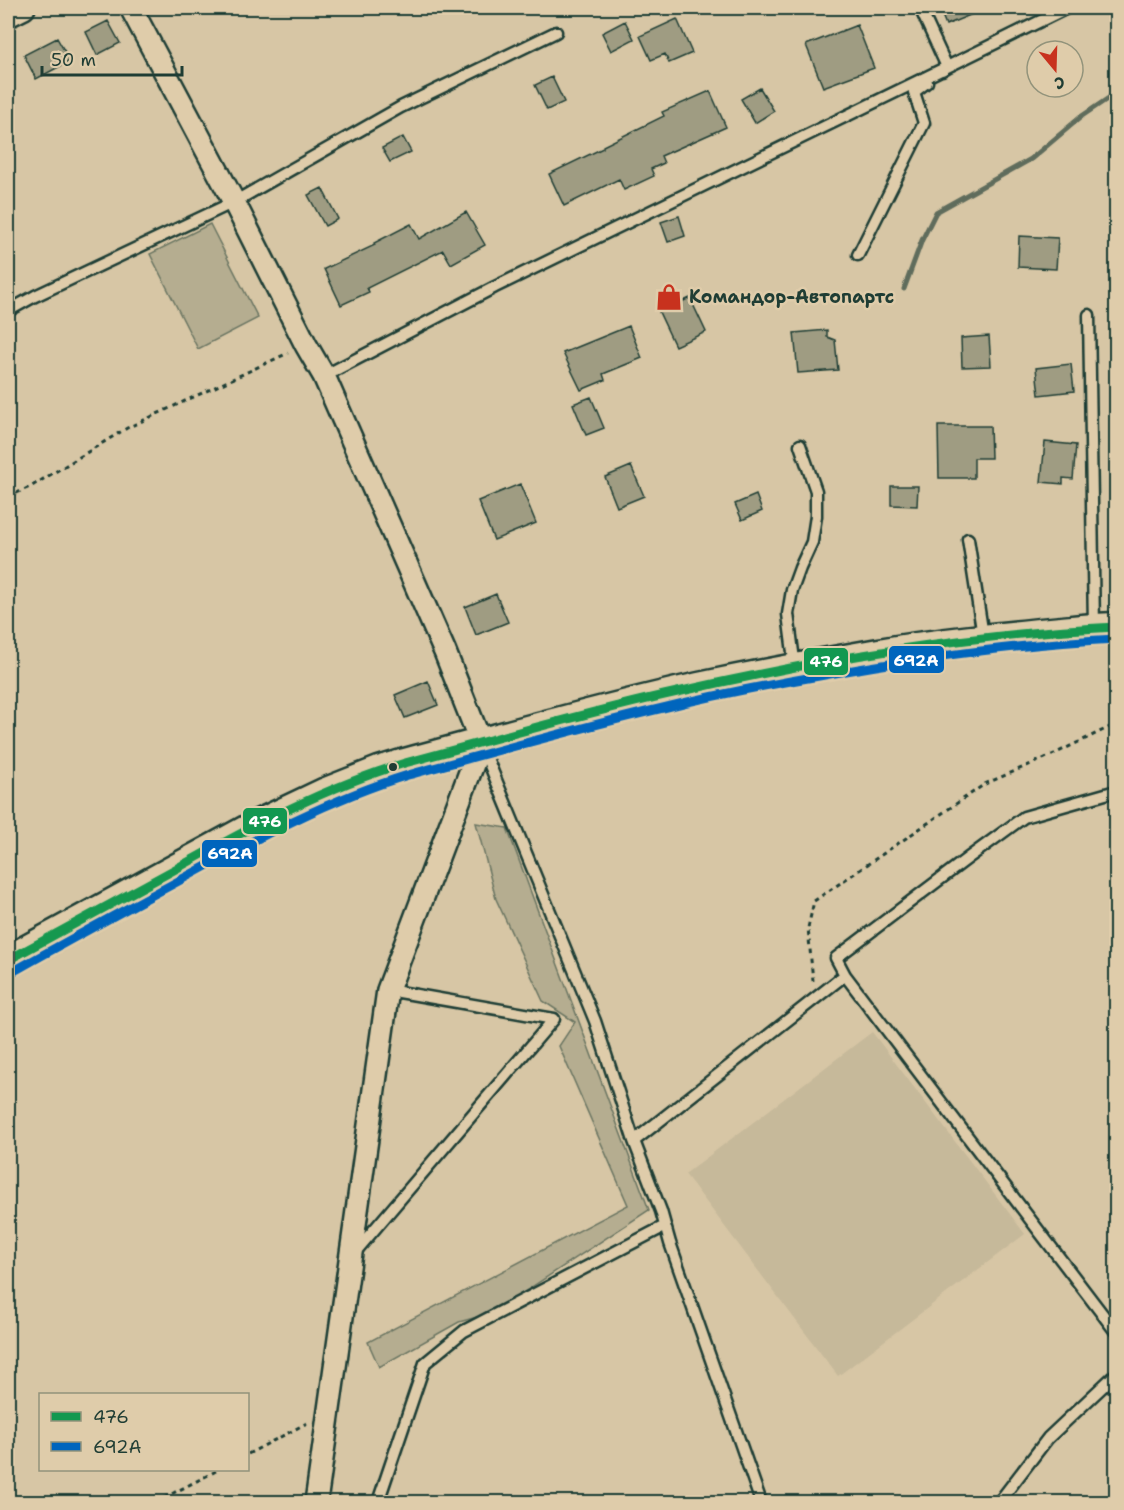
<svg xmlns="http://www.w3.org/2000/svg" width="1124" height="1510" viewBox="0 0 1124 1510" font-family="'Shantell Sans',sans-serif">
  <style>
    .built { fill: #c6b99a }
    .green { fill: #b5ad90; stroke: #6a7562; stroke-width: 1.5 }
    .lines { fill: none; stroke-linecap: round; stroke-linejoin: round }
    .stream { stroke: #5f6c5b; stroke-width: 5 }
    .building { fill: #9f9c82; stroke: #1f3d34; stroke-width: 1.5 }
    .service-casing { stroke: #1f3d34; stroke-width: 15 }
    .minor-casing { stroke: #1f3d34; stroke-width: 26 }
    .secondary-casing { stroke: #1f3d34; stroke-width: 33 }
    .path { stroke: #1f3d34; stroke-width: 3; stroke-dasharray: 4.5 4.5; stroke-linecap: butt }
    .service { stroke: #dfccaa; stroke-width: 10 }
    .minor { stroke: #dfccaa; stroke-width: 21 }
    .secondary { stroke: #dfccaa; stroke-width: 28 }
    .bus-1-casing { stroke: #dfccaa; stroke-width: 14 }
    .bus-2-casing { stroke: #dfccaa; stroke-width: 14 }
    .bus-1 { stroke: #129850; stroke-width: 9 }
    .bus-2 { stroke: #0065bd; stroke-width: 9 }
    .bus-dot { fill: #1f3d34; stroke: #dfccaa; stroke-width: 2 }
    .labels { text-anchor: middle; stroke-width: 5; stroke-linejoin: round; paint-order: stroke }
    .poi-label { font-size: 18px; font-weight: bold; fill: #1f3d34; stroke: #dfccaa; text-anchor: start }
    .line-badge { stroke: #dfccaa; stroke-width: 2 }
    .badge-label { font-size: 16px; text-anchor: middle; font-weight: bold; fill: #fff }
  </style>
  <rect width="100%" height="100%" fill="#d7c6a5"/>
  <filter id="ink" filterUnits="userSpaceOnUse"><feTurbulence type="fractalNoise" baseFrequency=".0167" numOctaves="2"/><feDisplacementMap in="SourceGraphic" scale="12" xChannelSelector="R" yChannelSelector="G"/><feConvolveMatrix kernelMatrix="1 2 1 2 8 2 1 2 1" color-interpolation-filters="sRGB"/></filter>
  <g filter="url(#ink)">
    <path class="built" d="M872,1032L1025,1234L838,1376L685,1174Z"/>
    <path class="green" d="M210,224L258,318L198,349L150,254Z
      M476,823L507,828L649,1210L492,1313L459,1322L379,1367L368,1342L628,1205L559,1046L575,1022L543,1001L496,899Z"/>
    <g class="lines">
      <path class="stream" d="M904,289L922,240L936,212L1031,159L1082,116L1116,93"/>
    </g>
    <path class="building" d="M939,8H987L946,25Z
      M677,19L692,53L669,63L665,54L651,60L640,36Z
      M108,21L120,43L97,55L86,32Z
      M625,21L634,39L611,51L602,33Z
      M857,25L874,68L823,87L806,45Z
      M57,38L70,61L36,79L24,55Z
      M552,77L564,102L547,110L535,85Z
      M760,88L774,111L755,123L741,99Z
      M710,91L726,127L661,156L664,163L651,169L654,176L624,190L619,179L564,206L549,174L603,148V146L664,116L662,112Z
      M403,137L411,152L390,162L382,148Z
      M322,188L338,219L325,226L308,195Z
      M466,212L485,245L451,264L443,250L367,288L369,292L341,305L324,269L375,245L374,243L411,224L419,239Z
      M679,216L685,236L668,242L661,222Z
      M1019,236L1058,238L1056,269L1018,267Z
      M690,298L706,332L675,346L659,312Z
      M629,326L642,358L603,374L605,380L581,390L563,353Z
      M827,330V337L835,340L838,370L798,373L794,333Z
      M989,336L991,366L962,367L961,338Z
      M1071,364L1074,391L1039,395L1036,368Z
      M591,397L604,428L586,435L573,404Z
      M938,426H990L991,458H974V478H939Z
      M1045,442L1076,445L1073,479L1063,478V484L1041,482Z
      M631,466L644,496L617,507L605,477Z
      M520,484L536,523L494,540L478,501Z
      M891,486H918L917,506L891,505Z
      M756,495L762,511L742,520L735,504Z
      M496,594L508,622L476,635L465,607Z
      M428,681L438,705L405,718L395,695Z"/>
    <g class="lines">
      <defs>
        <path id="service" d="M942,70L947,67L1067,8
          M858,255L924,123L914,92L927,82
          M8,311L35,296L234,202L401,107L556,32
          M1089,315L1094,627
          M324,376L495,287L947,67L920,8
          M968,539L983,636
          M795,668L788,614L792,590L800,568L812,542L816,516V491L800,445
          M482,746L595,1021L634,1141L661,1211L670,1243L761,1502
          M845,975L836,958L968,858L1024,817L1116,791
          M634,1141L845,975L1039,1231L1116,1332
          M356,1251L554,1019L388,990
          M378,1502L425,1363L464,1331L665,1226
          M999,1502L1048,1438L1116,1374"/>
        <path id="minor" d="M131,8L234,202L306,345L324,376L445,652L481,743L388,990L316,1502
          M8,16L24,8"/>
        <path id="secondary" d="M8,960L252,827L326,792L379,771L405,763C502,737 600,709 699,687C757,675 815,664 873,654C946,641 1020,635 1094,628L1116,627"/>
      </defs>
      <use href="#service" class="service-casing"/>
      <use href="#minor" class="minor-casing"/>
      <use href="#secondary" class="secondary-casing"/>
      <path class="path" d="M8,497L32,486L127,428L288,353
        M813,981L808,928L814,901L985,784L1052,755L1116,724
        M248,1454L307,1423
        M156,1502L218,1470"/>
      <use href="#service" class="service"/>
      <use href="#minor" class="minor"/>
      <use href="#secondary" class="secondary"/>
      <defs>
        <path id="bus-1" d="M8,960C66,929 123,897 181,866C253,826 326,787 405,763C491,740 577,715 664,695C810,661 966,634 1116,627"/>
        <path id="bus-2" d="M14,971C71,939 128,908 186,877C257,838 330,799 408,775C493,752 578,728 663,708C715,695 767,685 819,676C917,658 1017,644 1116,639"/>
      </defs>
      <use href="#bus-1" class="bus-1-casing"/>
      <use href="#bus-2" class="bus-2-casing"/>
      <use href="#bus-1" class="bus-1"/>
      <use href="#bus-2" class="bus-2"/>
    </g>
  </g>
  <defs>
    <symbol id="shop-bare" viewBox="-9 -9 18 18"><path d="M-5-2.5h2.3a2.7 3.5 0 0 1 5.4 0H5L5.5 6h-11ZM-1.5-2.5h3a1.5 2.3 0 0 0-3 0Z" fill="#c8321e" stroke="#dfccaa" stroke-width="2.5" paint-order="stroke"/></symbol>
  </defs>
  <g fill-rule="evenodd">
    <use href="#shop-bare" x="650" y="278" width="38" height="38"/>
  </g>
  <circle class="bus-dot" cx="393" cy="767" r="5"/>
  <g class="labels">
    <g class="poi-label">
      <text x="689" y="303">Командор-Автопартс</text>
    </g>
  </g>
  <g class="line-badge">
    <rect x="888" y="645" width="57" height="29" rx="6" fill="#0065bd"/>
    <rect x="803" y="647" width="46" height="29" rx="6" fill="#129850"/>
    <rect x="242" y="807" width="46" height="28" rx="6" fill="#129850"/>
    <rect x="201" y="839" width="57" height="29" rx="6" fill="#0065bd"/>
  </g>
  <g class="badge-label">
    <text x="916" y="666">692А</text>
    <text x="826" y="667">476</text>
    <text x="265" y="827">476</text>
    <text x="230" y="859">692А</text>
  </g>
  <rect width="1124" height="1510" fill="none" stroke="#dfccaa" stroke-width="30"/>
  <rect x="15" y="15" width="1094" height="1480" fill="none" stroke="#1f3d34" stroke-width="2" filter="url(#ink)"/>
  <rect x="39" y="1393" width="210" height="78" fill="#dfccaa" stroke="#92937b" stroke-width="1.5"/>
  <rect x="51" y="1412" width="30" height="9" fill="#129850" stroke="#92937b" stroke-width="1.5"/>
  <text x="93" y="1423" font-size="18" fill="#1f3d34">476</text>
  <rect x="51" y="1442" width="30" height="9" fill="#0065bd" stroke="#92937b" stroke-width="1.5"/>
  <text x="93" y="1453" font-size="18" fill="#1f3d34">692А</text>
  <g transform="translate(1055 69) rotate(161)"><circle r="28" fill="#dfccaa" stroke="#92937b" stroke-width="1.5"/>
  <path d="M0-4.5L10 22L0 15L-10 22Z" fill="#c8321e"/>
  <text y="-9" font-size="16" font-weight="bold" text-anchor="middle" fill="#1f3d34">С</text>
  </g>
  <path d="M42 66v9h140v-9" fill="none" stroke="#1f3d34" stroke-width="3"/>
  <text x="51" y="66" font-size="18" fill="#1f3d34" stroke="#dfccaa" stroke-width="4.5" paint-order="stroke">50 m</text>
</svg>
